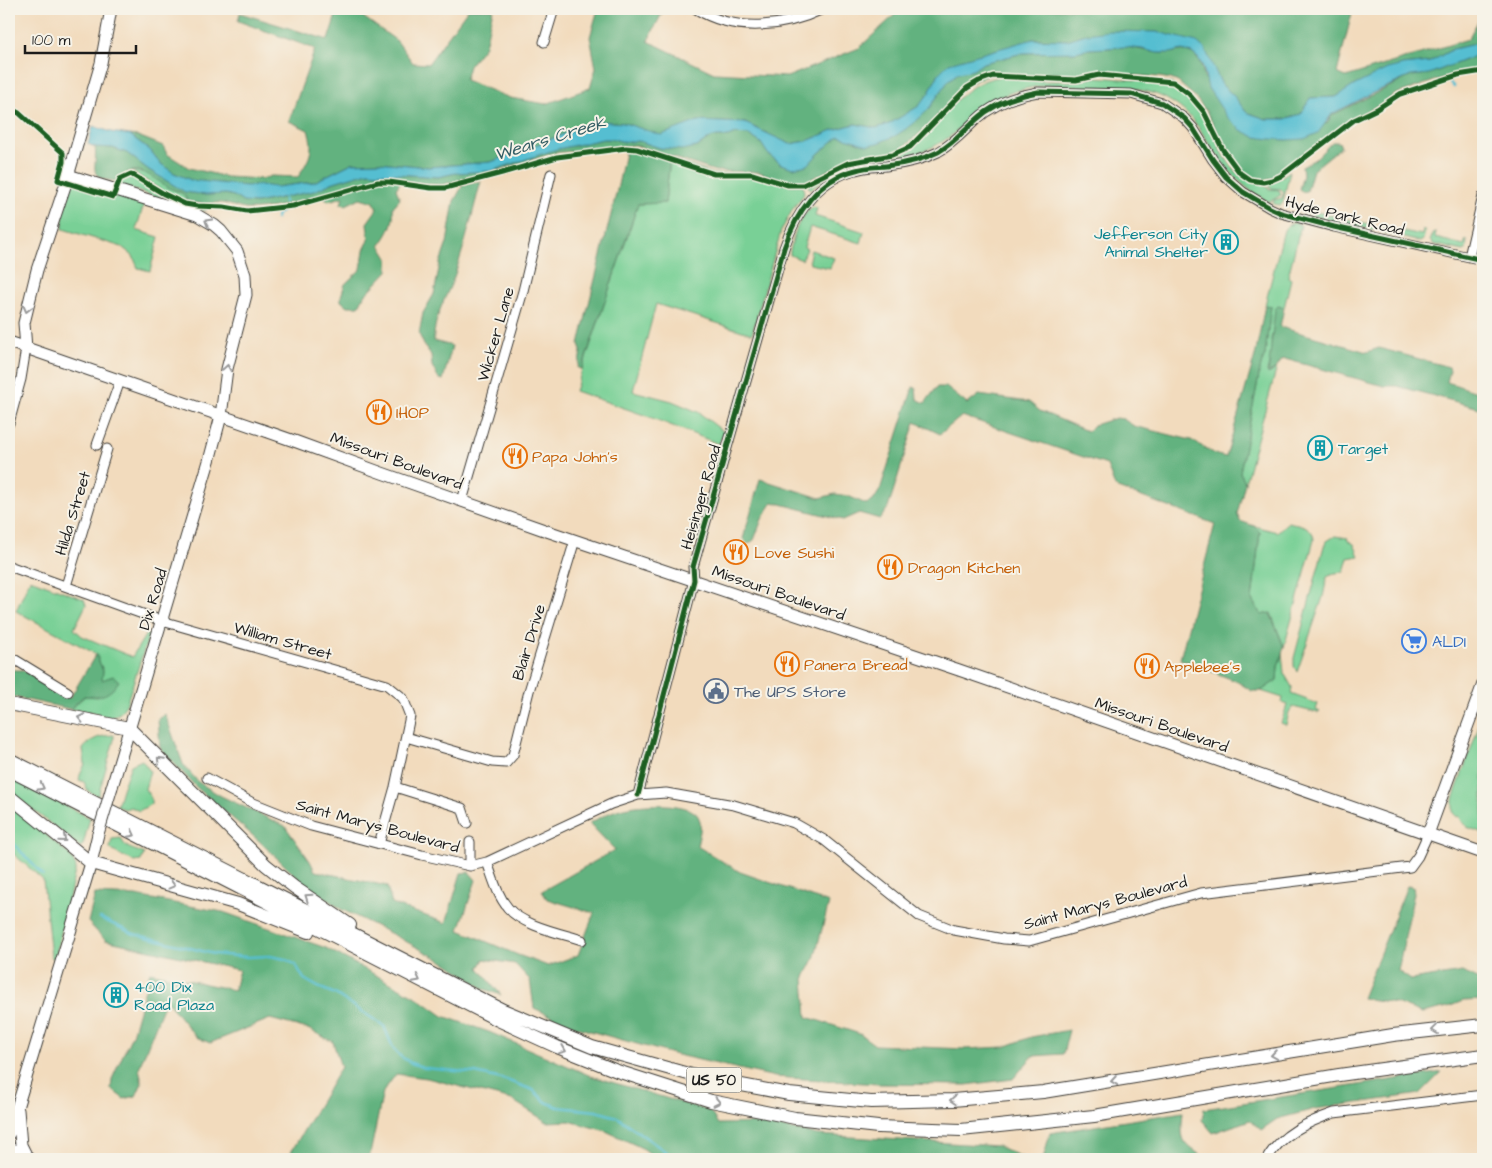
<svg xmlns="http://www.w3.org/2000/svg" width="1492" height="1168" viewBox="0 0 1492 1168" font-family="'Architects Daughter',sans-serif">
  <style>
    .green { fill: #79d096; stroke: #4a7659 }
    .forest { fill: #62b27f; stroke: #3f674e }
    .water { fill: #55bed1; stroke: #386d76 }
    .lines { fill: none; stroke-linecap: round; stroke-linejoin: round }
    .stream { stroke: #55bed1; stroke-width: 2.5 }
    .minor-casing { stroke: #3c3934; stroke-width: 11 }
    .major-casing { stroke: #3c3934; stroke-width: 13 }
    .highway-casing { stroke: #3c3934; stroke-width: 14 }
    .minor { stroke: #fff; stroke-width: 9 }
    .major { stroke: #fff; stroke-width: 11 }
    .highway { stroke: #fff; stroke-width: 12 }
    .major-bridge-casing { stroke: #3c3934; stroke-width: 13; stroke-linecap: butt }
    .major-bridge { stroke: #fff; stroke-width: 11 }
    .cycleway-casing { stroke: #f7f3e8; stroke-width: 8 }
    .cycleway { stroke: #1b5e20; stroke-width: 5 }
    .oneway { stroke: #999 }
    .labels { text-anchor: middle; stroke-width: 4; stroke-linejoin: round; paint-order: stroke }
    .shield { fill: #f7f3e8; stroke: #5e5c59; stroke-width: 1 }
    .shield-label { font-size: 15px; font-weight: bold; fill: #1c1c1c }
    .street-label { font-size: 16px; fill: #1c1c1c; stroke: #f7f3e8 }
    .culture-label { font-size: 16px; fill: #0d838f; stroke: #f7f3e8; text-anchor: start }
    .food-label { font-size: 16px; fill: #c56008; stroke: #f7f3e8; text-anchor: start }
    .shop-label { font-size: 16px; fill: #366cbe; stroke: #f7f3e8; text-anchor: start }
    .service-label { font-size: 16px; fill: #4e5e75; stroke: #f7f3e8; text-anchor: start }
    .water-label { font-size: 18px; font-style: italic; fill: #335d64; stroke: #f7f3e8 }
  </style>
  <rect width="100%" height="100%" fill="#f7f3e8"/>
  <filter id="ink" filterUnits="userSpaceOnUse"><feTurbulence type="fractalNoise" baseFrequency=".02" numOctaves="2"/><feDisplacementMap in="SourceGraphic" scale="10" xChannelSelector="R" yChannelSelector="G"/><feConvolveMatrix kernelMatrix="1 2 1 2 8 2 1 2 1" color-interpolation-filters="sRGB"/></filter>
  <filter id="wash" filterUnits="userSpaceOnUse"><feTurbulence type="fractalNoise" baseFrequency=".0096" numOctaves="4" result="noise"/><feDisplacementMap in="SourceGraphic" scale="20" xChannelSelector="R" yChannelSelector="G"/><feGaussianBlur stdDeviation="1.12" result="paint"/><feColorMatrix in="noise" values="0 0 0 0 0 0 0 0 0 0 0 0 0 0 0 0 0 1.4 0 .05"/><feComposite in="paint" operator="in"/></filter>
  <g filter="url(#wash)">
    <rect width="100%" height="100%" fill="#f2dbbd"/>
    <path class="green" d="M999,77L1039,81H1077L1097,77L1171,83L1189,97L1201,110L1209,123L1222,153L1236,172L1251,181L1262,183L1269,189L1279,190L1281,195L1269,202C1250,192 1234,179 1221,161C1204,138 1196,116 1170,101C1144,85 1111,88 1082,87C1064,86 1047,84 1029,88C1016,90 1003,95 991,102C976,110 966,123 953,134C943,142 932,148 920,152C899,161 876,160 854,165C838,169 824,179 811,189L807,186C823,179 837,167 855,163C873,158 895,161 911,149C939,126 959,82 999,77Z
      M670,159L714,174H752L788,185H803L804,194L794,207L781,231L752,334L656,304L633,391L672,401L698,412L724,432L719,444L647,416L575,391L638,204L665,203Z
      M131,171L147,173L174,190L185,195L187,201L193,204L169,195Z
      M1290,171L1283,202L1281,205L1273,204L1274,200L1282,198L1284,192L1281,189L1271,188L1266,184L1274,182Z
      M132,176L167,198L187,206L204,208L207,210L201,211L121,186L120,184L123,179Z
      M73,182L144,204L136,230L159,237L150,271L138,268L133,256L122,247L63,229V213Z
      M814,207L817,208L815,216L864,232L861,243L810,227L804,247L807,249L802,260L790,255V251C794,236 798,215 814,207Z
      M1312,211L1374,225L1375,228L1372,230L1312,216L1310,212Z
      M1294,223L1301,225L1288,277L1291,279L1284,308L1278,306L1271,339L1272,351L1267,372L1271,373L1277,367L1245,483L1240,472L1261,365L1265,355L1271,306L1265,305L1284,230L1288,225Z
      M1384,227L1422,235L1423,229L1425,232L1423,240L1420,242L1384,233L1382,230Z
      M1434,232H1436L1435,238L1464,245L1466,239L1467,240L1466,250L1463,251L1433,244L1430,241Z
      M811,250L834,258L830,268L810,264L809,259Z
      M1288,522C1300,525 1313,525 1314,540L1284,647L1271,613L1261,615L1252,600L1260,532L1254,526L1277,532Z
      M1335,536L1348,538L1347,540L1354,544L1359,556L1348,558L1344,572L1335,573L1327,577L1323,597L1297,672L1294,666V658L1324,546L1327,541Z
      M30,579L84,599L86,605L74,629L82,636L132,657L146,634L149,635L126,705L120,713L110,718L95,713L70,709L85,696L98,697L103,671L96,654L16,611Z
      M1282,653L1284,673L1292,687L1291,694L1318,704L1316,710L1320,712L1318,713L1293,707L1289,712L1286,725L1281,723L1287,705L1282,703L1283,698L1261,691L1277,680L1278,667Z
      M1483,715V833L1467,827L1459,816L1457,817L1453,813V799Z
      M114,735V740L98,796L88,791L84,782L79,780L80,775L85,764L83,749C92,738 99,736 114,735Z
      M142,760L150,771L145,789L151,798V804L139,811L131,807L125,809L117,806L122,789L131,765Z
      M9,776L90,818L83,845L80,847L9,791Z
      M9,803L70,855L76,867L55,959L51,957L43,880L9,850Z
      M121,838C126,851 134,848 144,854L141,861L134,862C126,856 116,855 110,848L112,839Z"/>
    <path class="forest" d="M338,9H352L397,41L413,63L428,64L468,9H493L485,46L469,66L465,80L510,98L546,104L590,88L596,68L590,37L598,9H664L648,41L714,73L787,77L859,48L901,9H1353L1337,73L1346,77L1468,39L1483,12V42L1453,49L1430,62L1403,65L1355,85L1336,97L1310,98L1301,114L1285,119H1266L1246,112L1234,96L1222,85L1213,68L1172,37L1158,32L1086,34L1067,40L1033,39L939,73L929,93L919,106L889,124L876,128L855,124L833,130L807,141L789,144L745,123L698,121L661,136L624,123L598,121L491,162L428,167L379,162L352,163L314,182L276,187L258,185L247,186L191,180L174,173L161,164L150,150L130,135L138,136L163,146L167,154L189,168L227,177L262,179L271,176L298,177C309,159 315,152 308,130L289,121L315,49L238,21L240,13L328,40Z
      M1125,47C1137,48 1149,52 1161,53C1168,53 1173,52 1180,51C1196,49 1202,64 1204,77L1255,137L1287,140L1327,123L1332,115L1411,76L1429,74L1483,53V69L1455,74L1396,94L1380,105L1354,117L1286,170L1274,178L1265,180L1255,179L1244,174L1236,165L1226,149L1206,111L1194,96L1178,82L1171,79L1159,77L1099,73L1070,77L1041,78L993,74L977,80L966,86L924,130L899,151L843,163L803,183L786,182L759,172L715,171L635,145L554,153L500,170L441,185L401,181L396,189L400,199L393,207C395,222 389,233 380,245L388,258V271L364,296L359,306H347L341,301V296L345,284L361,269L364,250L369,240L367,223L377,209L374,202L360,198L346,205L341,204L343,197L328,201L323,195C298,201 271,211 245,209C237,208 230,204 222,203C210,202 199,206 187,201C184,191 178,192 169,188C152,178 135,159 117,181C85,179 98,167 95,147L113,148L127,153L149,170L185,192L206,195L225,194L234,196L243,202L256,203L314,191L334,182L368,172L438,177L456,173L491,171L554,150L603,139H613L625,142L639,141L660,148L697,147L712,137H728L735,134L749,135L761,143L768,154L781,164L793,168L818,154L839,136L848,138L859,143L927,111L949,80L958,73L973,70L983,63L1023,53L1076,52L1089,49Z
      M1332,142H1339L1341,147L1313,170L1307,191L1303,192L1299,189L1303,175L1302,166L1314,160Z
      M626,148L637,149L670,159L665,203L638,204L582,369L578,368L581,351L579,344L617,190Z
      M481,181C473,211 466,242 456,271C449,294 433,315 434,341L452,346L443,380L438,378L432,366L431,355L424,345L419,334L423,313L434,294L440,263L447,243L454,201L463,185Z
      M1265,305L1271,306L1265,355L1261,365L1240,472L1245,483L1237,514L1240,521L1254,526L1260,532L1252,600L1261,615L1270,613L1284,647L1278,667L1277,680L1261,691H1252L1236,681L1180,659L1215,524L1115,487L1107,465L962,416L940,434L915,422L888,508L880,519L859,513L843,520L773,502L762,519L754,540L748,544L743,539L760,479L820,498L835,494L848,496L866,504L873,501L880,490L913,387L916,388L917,399L925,403L937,387H946L967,404L979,395L1029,402L1040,411L1087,431L1097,424L1116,418L1123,419L1134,426L1191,440L1217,455L1226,457L1256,352Z
      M1278,306L1284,308L1280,327L1367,352L1379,348L1449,367L1450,370L1447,382L1483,394V409L1397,386H1384L1285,359L1282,360L1277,367L1268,374L1275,309Z
      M96,654L103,671L102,680L113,676L119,681C109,696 102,697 84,696L70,709L9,696V670H23L70,698Z
      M165,714L183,764L198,782L221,796L285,826L310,861L315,871L387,886L392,904L446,923L461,873L469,872L476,880L459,930L518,955L548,966L578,955L594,913L547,899L542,891L615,850L589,823C598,819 607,813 617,810C632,804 689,800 698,816C703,825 699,836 697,846L740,872L829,903L814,959L804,979L807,1017L860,1034L875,1045L965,1049L1004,1047L1031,1037L1069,1030L1063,1054L1033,1056L1013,1079L966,1085L878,1084L775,1077L673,1054L572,1026L534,1008L530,980L515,964L484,959L479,968L501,995L484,989L448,964L394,935L341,909L302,882L259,841L195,786L160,748L158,719Z
      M1407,886L1413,887L1414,893L1398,971L1411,980L1462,972L1483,982V1000L1463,1001L1448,1007L1422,1013L1396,1003L1362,998Z
      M95,894L136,896L223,912L326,948L418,998L443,1016L489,1032L591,1076L710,1111L718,1124L764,1123L818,1135L998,1146L1026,1159H657L644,1149L606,1131L569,1121L547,1122L512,1100L427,1078L396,1074L383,1092L369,1159H287L341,1067L333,1042L308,1029L270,1019L210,1043L196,1037L166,1000L139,1068L142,1083L136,1096L124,1099L111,1089L112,1079L132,1035L150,972L234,990L239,970L105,940L88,922Z
      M1442,1072L1420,1094L1315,1109L1277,1119L1261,1130L1250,1120L1213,1133L1202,1120L1204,1109Z
      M1183,1112C1180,1143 1182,1142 1206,1159H1043L1050,1133Z"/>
    <path class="water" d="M1109,31L1158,32L1197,42L1205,49L1222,85L1234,96L1246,112L1266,119H1285L1301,114L1310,98L1336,97L1355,85L1387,69L1403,65L1430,62L1453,49L1483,42V53L1429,74L1411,76L1375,92L1332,114L1318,133L1304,139L1287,140L1270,139L1255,137L1241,130L1227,117L1208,88L1203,67L1198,58L1192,53L1182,50L1171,53H1157L1142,49L1125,47L1089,49L1076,52L1023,53L983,63L973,70L958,73L949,80L927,111L912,125L895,136L878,143L868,145L839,136L818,154L808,165L793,168L781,164L768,154L761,143L749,135L735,134L728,137H712L697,147L681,150L660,148L639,141L625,142L613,139H603L554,150L491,171L456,173L438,177L368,172L334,182L314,191L256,203L243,202L234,196L226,194L206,195L185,192L149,170L127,153L113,148L95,147L88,144L93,126L111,132L130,135L150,150L161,164L174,173L191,180L247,186L258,185L276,187L314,182L352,163L379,162L428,167L491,162L598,121L624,123L661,135L698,121L745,123L790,144L807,141L833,130L855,124L876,128L889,124L919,106L929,93L939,73L949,63L1033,39L1067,40L1086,34Z"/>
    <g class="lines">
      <path class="stream" d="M1450,83L1454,87
        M284,194V202
        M276,219L277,215L284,210
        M9,839L43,875
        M100,918L134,934L214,954L247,957L270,956L285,959L296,965L304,979L318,987L335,994L384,1026L393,1048L400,1056L411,1063L425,1068L475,1073L506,1080L533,1090L546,1102L558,1107L596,1111L617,1117L676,1159"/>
    </g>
  </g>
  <g filter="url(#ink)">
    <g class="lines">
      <defs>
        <path id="minor" d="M696,9C735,33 783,28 823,9
          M544,42L554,9
          M1469,257L1483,196
          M9,423L21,379L26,348
          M97,445L120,381
          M462,501L523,291L551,174
          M9,566L162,621L387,685L403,698L410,716L395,787L379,844
          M66,586L107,449
          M9,656L68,692
          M406,737L492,762L506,763L513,755L529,691L575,540
          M207,778L251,802L311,826L422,855L470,866L487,862L611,804L638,795L666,793L734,805L794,823L824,840L919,916L954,930L1004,939L1029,941L1201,893L1410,867L1418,856L1428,834
          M395,787L462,808L467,823
          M638,795L694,580L693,567L784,248C796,213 818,179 856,170C866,167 876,167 886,166C904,164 922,160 938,152C953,144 964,131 976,120C993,104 1015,96 1038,92L1131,94L1162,103L1184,118L1193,128L1213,160L1226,177L1243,192L1270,208L1281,213L1334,227L1483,260
          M487,862C493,878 497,895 508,908C523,926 560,933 582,940
          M470,866V842
          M1267,1159C1281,1134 1308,1122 1334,1113L1483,1095"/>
        <path id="major" d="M68,175L197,215L214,225L221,231L237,251L245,275L246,295L227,369L221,416L209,461L112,787
          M9,342L297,442L382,473L547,531L959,670L1483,853
          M26,348L24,323L37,270L66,183L101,63L111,9
          M1428,834L1483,684
          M18,1110L21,1145L28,1159
          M9,1134L91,863L98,834
          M9,1147L23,1159"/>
        <path id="highway" d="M9,704L129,728L266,865L294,887L350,925
          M9,759L503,1010L592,1047L699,1077L789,1094L871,1102L953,1100L1043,1092L1393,1035L1483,1025
          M9,770L498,1020L557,1047L617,1071L711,1101L795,1118L878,1127L961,1130L1094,1116L1339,1075L1483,1055
          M9,796L91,863L238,904L308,932"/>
      </defs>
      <use href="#minor" class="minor-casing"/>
      <use href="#major" class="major-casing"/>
      <use href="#highway" class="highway-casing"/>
      <use href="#minor" class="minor"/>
      <use href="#major" class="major"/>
      <use href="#highway" class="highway"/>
      <defs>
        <path id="major-bridge" d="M98,834L112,787"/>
      </defs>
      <use href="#major-bridge" class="major-bridge-casing"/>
      <use href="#major-bridge" class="major-bridge"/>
      <defs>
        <path id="cycleway" d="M9,108L19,113L63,153V162L58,180L113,197L120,179L131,174L164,194L185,204L197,206L224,207L247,211L293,206L378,182H389L431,188H445L502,173L557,157L626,148L637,149L714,174H752L788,185H803L848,163L892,155L910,147L967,88L979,81L993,76L1076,80L1099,75L1173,82L1188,93L1204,112L1223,150L1240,173L1250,180L1263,182L1272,180L1281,176L1354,120L1377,109L1400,94L1458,75L1483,71
          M638,795L694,580L693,567L784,248C796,213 818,179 856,170C866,167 876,167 886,166C904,164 922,160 938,152C953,144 964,131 976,120C993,104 1015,96 1038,92L1131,94L1162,103L1184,118L1193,128L1213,160L1226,177L1243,192L1270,208L1281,213L1334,227L1483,260"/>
      </defs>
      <use href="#cycleway" class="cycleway-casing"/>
      <use href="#cycleway" class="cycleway"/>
    </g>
    <defs><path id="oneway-chevron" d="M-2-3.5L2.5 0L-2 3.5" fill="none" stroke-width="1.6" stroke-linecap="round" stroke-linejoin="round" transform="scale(1.25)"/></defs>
    <g class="oneway">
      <use href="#oneway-chevron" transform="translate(208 222) rotate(-149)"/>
      <use href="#oneway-chevron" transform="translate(27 309) rotate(104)"/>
      <use href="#oneway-chevron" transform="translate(227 368) rotate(-80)"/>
      <use href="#oneway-chevron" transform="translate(81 718) rotate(-168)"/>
      <use href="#oneway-chevron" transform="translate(160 760) rotate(-135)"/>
      <use href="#oneway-chevron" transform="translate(41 787) rotate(27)"/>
      <use href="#oneway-chevron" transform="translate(132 834) rotate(27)"/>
      <use href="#oneway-chevron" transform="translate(63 839) rotate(40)"/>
      <use href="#oneway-chevron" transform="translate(172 885) rotate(15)"/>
      <use href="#oneway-chevron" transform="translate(308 897) rotate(-146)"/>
      <use href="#oneway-chevron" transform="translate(417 979) rotate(27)"/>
      <use href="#oneway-chevron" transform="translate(1435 1030) rotate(173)"/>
      <use href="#oneway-chevron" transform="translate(563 1050) rotate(22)"/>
      <use href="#oneway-chevron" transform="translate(1274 1055) rotate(171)"/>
      <use href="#oneway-chevron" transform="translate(1114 1081) rotate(171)"/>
      <use href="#oneway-chevron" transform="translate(953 1100) rotate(177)"/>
      <use href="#oneway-chevron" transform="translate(717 1102) rotate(12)"/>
    </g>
  </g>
  <defs>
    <symbol id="building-ring" viewBox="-11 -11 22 22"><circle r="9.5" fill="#f7f3e8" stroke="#0f9aa8" stroke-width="1.5"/><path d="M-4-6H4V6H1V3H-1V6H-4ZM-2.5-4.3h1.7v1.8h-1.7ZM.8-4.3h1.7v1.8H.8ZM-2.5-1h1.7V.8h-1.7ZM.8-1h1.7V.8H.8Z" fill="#0f9aa8"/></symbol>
    <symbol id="restaurant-ring" viewBox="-11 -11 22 22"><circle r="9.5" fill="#f7f3e8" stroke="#e8710a" stroke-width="1.5"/><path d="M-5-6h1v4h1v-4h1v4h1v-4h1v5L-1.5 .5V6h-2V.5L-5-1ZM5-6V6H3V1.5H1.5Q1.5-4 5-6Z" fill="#e8710a"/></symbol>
    <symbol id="supermarket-ring" viewBox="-11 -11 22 22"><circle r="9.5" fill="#f7f3e8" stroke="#3f7fe0" stroke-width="1.5"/><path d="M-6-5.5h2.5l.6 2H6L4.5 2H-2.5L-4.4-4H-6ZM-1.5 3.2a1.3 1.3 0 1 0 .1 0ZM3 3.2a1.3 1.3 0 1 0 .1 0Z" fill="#3f7fe0"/></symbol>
    <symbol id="civic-ring" viewBox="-11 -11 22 22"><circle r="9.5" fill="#f7f3e8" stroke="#5c6f8a" stroke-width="1.5"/><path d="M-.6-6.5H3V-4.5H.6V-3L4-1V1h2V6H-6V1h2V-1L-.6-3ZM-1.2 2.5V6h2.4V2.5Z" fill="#5c6f8a"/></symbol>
  </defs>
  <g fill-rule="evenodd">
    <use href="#building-ring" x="1212" y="228" width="28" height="28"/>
    <use href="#restaurant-ring" x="365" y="398" width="28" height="28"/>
    <use href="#building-ring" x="1306" y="434" width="28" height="28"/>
    <use href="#restaurant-ring" x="501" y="442" width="28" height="28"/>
    <use href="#restaurant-ring" x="722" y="538" width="28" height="28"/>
    <use href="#restaurant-ring" x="876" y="553" width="28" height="28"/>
    <use href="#supermarket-ring" x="1400" y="627" width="28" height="28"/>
    <use href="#restaurant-ring" x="773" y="650" width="28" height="28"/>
    <use href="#restaurant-ring" x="1133" y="652" width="28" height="28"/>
    <use href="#civic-ring" x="702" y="677" width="28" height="28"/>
    <use href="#building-ring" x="102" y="981" width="28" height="28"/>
  </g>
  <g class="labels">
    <rect class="shield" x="686.5" y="1067.5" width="55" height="25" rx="4"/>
    <g class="shield-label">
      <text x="714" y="1085">US 50</text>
    </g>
    <g class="street-label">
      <text transform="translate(1345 215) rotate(14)" y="6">Hyde Park Road</text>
      <text transform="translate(495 334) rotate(-74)" y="6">Wicker Lane</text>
      <text transform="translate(397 460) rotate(20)" y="6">Missouri Boulevard</text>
      <text transform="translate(700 497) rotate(-74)" y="6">Heisinger Road</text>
      <text transform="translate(72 513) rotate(-73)" y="6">Hilda Street</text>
      <text transform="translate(779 592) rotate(19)" y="6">Missouri Boulevard</text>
      <text transform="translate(152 599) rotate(-73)" y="6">Dix Road</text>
      <text transform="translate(283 640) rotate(16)" y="6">William Street</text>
      <text transform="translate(528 642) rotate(-73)" y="6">Blair Drive</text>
      <text transform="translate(1162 724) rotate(19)" y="6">Missouri Boulevard</text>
      <text transform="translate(378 825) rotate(15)" y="6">Saint Marys Boulevard</text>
      <text transform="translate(1105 902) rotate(-15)" y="6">Saint Marys Boulevard</text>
    </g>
    <g class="culture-label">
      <text x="1208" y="239" text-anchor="end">Jefferson City<tspan x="1208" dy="18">Animal Shelter</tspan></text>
      <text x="1338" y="454">Target</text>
      <text x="134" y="992">400 Dix<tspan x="134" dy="18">Road Plaza</tspan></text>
    </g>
    <g class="food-label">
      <text x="396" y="418">IHOP</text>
      <text x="532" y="462">Papa John's</text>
      <text x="754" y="558">Love Sushi</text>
      <text x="908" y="573">Dragon Kitchen</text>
      <text x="804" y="670">Panera Bread</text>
      <text x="1164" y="672">Applebee's</text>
    </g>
    <g class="shop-label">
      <text x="1432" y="647">ALDI</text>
    </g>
    <g class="service-label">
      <text x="734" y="697">The UPS Store</text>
    </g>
    <g class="water-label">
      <text transform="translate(550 138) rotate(-17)" y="6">Wears Creek</text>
    </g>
  </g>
  <rect width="1492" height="1168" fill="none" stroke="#f7f3e8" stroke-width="30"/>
  <path d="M25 45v8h111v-8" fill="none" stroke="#1c1c1c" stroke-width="2.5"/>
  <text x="32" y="45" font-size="15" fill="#1c1c1c" stroke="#f7f3e8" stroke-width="4" paint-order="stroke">100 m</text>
</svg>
